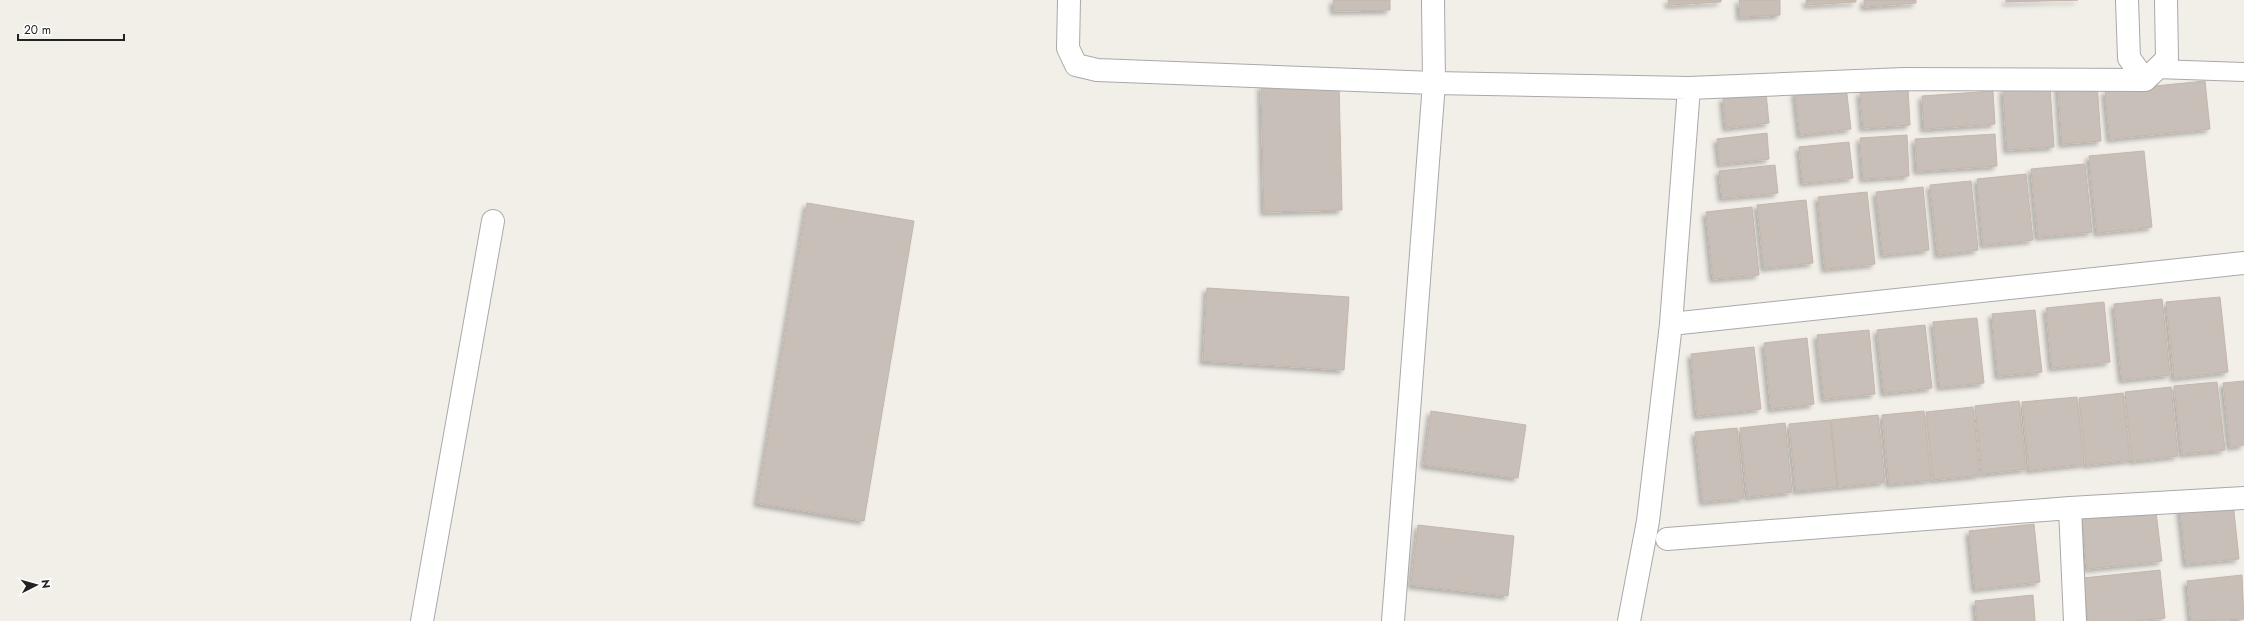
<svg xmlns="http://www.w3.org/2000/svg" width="2244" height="621" viewBox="0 0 2244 621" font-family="Jost,sans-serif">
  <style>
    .building { fill: #c7bfb8; stroke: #c4b6ab; filter: url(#shadow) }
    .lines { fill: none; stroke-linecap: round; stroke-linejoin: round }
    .service-casing { stroke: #a9a9a9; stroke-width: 20 }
    .minor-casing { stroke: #a9a9a9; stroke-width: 24 }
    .service { stroke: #fff; stroke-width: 18 }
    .minor { stroke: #fff; stroke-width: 22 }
  </style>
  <defs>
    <filter id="shadow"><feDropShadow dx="-3.5" dy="3.5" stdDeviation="2" flood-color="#0004"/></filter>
  </defs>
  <rect width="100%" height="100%" fill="#f2efe9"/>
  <path class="building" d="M1333,0H1390V10L1334,11Z
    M1668,0H1721V2L1669,5Z
    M1739,0H1780V15L1740,17Z
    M1806,0H1856V2L1807,5Z
    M1864,0H1916V3L1864,7Z
    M2006,0H2078L2006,2Z
    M2205,81L2210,129L2110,139L2105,91Z
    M2097,83L2101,141L2062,144L2058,85Z
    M1339,84L1342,210L1264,212L1261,86Z
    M1846,86L1851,129L1800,135L1795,92Z
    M2050,86L2054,147L2007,150L2003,89Z
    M1908,88L1910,125L1863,128L1860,92Z
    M1993,91L1995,124L1924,129L1922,96Z
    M1766,93L1769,123L1726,128L1723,98Z
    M1767,133L1769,159L1720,164L1717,139Z
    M1995,134L1997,166L1917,171L1915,139Z
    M1907,135L1909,176L1863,179L1860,138Z
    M1849,142L1853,178L1803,183L1799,147Z
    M2144,151L2152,227L2097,233L2089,156Z
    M2085,164L2092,232L2038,237L2031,169Z
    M1775,165L1778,193L1722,198L1719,171Z
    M2026,174L2033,240L1983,245L1977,179Z
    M1971,181L1978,250L1938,255L1930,185Z
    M1923,187L1929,250L1883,255L1876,192Z
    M1867,192L1875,264L1825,269L1818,197Z
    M1806,200L1813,263L1764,268L1757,205Z
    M807,203L914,221L864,521L757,503Z
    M1752,207L1759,275L1713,279L1706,212Z
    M1207,288L1349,297L1344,370L1203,361Z
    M2220,297L2228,372L2174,378L2166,302Z
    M2162,299L2170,375L2122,380L2114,304Z
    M2104,302L2110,362L2052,368L2046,308Z
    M2035,310L2042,372L1998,376L1992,314Z
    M1977,318L1984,383L1940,387L1933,322Z
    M1925,325L1932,388L1884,393L1877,330Z
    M1869,330L1875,394L1824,399L1817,335Z
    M1807,338L1814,404L1771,409L1764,343Z
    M1754,347L1761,409L1697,416L1691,354Z
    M2244,381V445L2230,447L2223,383Z
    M2217,382L2225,450L2182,454L2174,386Z
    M2171,387L2178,456L2132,461L2125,392Z
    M2123,393L2130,460L2086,465L2079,398Z
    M2077,397L2084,464L2029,470L2022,402Z
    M2019,401L2026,469L1982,474L1975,406Z
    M1973,407L1980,475L1933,480L1926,412Z
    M1431,411L1526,425L1518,478L1424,465Z
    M1924,411L1931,480L1889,484L1882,415Z
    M1878,415L1885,482L1838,487L1831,420Z
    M1830,420L1837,487L1796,491L1789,424Z
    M1785,423L1792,492L1747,497L1740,428Z
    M1737,428L1744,498L1703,502L1695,432Z
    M2233,502L2239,559L2186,564L2180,508Z
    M2156,512L2162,561L2087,569L2082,519Z
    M2034,524L2040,582L1975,589L1969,531Z
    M1418,525L1514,536L1508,596L1411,585Z
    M2160,570L2165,618L2133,621H2088L2083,578Z
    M2242,575L2244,619L2191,621L2187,581Z
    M2033,595L2035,621H1977L1975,601Z"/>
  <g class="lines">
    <defs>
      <path id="service" d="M2156,69L2244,72"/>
      <path id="minor" d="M1069,0L1068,48L1076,65L1097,70L1434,83L1689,88L1904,79L2145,80L2167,59L2166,0
        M2127,0L2129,58L2145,80
        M1671,324L2244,263
        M2070,508L2075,621
        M1667,539L2070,508L2244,498
        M422,621L493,221
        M1393,621L1434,83L1433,0
        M1629,621L1648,521L1671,324L1689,88"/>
    </defs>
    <use href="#service" class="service-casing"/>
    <use href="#minor" class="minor-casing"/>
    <use href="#service" class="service"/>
    <use href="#minor" class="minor"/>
  </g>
  <g transform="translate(36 585) rotate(84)" stroke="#ffffff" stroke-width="3" paint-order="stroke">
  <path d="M0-3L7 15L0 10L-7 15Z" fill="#222222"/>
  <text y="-6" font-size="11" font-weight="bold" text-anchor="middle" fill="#222222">N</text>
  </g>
  <path d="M18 34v6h106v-6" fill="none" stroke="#222222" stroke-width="2"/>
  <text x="24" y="34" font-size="12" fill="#222222" stroke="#ffffff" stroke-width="3" paint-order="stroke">20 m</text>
</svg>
